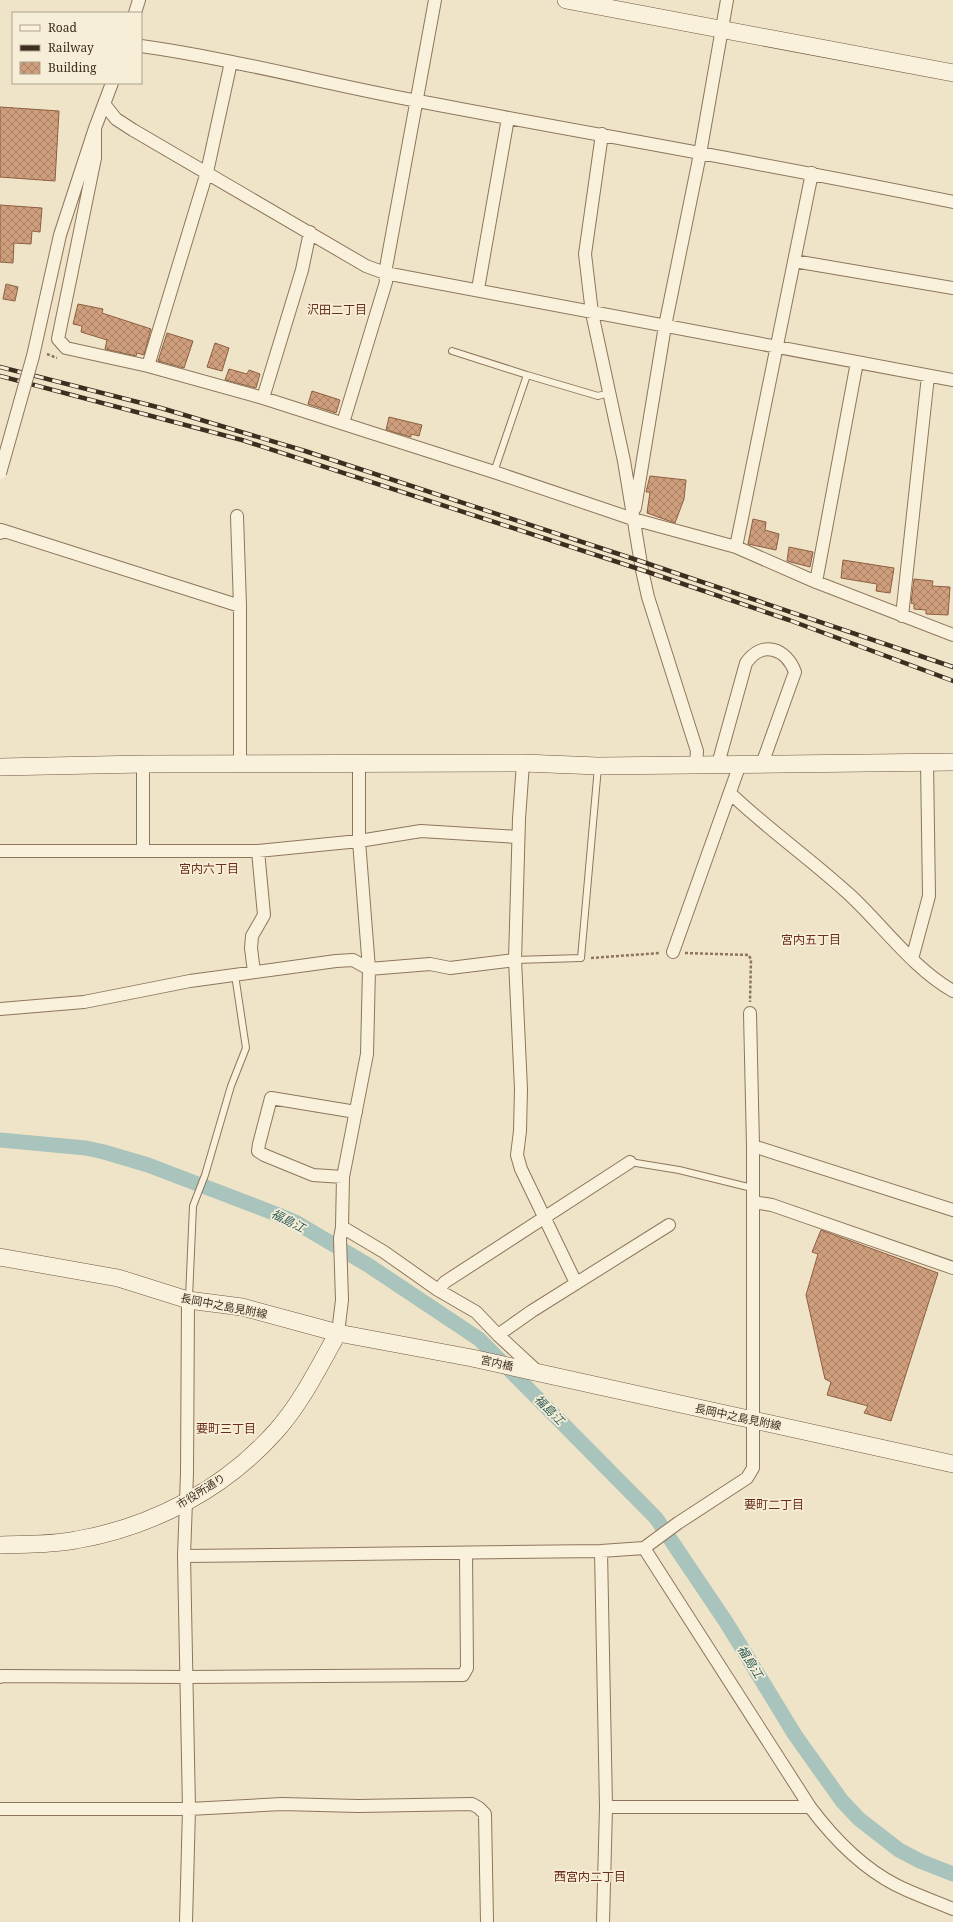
<svg xmlns="http://www.w3.org/2000/svg" width="953" height="1922" viewBox="0 0 953 1922" font-family="'Noto Serif','Noto Sans JP',serif">
  <style>
    .lines { fill: none; stroke-linecap: round; stroke-linejoin: round }
    .canal { stroke: #a9c4bc; stroke-width: 15 }
    .building { fill: url(#building-cross-hatch); stroke: #8d5f41 }
    .lane-casing { stroke: #8d765c; stroke-width: 8 }
    .street-casing { stroke: #8d765c; stroke-width: 14 }
    .secondary-casing { stroke: #6f573f; stroke-width: 18 }
    .path { stroke: #8d765c; stroke-width: 2.5; stroke-dasharray: 3 2; stroke-linecap: butt }
    .lane { stroke: #faf1dc; stroke-width: 6 }
    .street { stroke: #faf1dc; stroke-width: 12 }
    .secondary { stroke: #faf1dc; stroke-width: 17 }
    .rail-casing { stroke: #3d2e20; stroke-width: 4.5 }
    .rail { stroke: #f7eed8; stroke-width: 3; stroke-dasharray: 9; stroke-linecap: butt }
    .street-bridge-casing { stroke: #8d765c; stroke-width: 14; stroke-linecap: butt }
    .street-bridge { stroke: #faf1dc; stroke-width: 12 }
    .labels { text-anchor: middle; stroke-width: 3.5; stroke-linejoin: round; paint-order: stroke }
    .street-label { font-size: 11px; fill: #3d2e20; stroke: #f7eed8 }
    .neighbourhood-label { font-size: 12px; fill: #6b2e1e; stroke: #f7eed8 }
    .water-label { font-size: 12px; font-style: italic; fill: #2f5d5a; stroke: #f7eed8 }
  </style>
  <defs>
    <pattern id="building-cross-hatch" width="8" height="8" patternUnits="userSpaceOnUse"><rect width="8" height="8" fill="#cf9f7d"/><path d="M0 0l8 8M0 8l8-8" fill="none" stroke="#a98266"/></pattern>
  </defs>
  <rect width="100%" height="100%" fill="#f0e4c8"/>
  <g class="lines">
    <path class="canal" d="M0,1140L86,1148L104,1152L148,1165L276,1214L297,1223L368,1265L479,1339L656,1518L726,1622L795,1735L842,1801L859,1819L899,1850L920,1861L953,1874"/>
  </g>
  <path class="building" d="M0,107L59,111L55,181L0,177Z
    M0,205L42,208L40,232L32,231L31,244L14,243L13,263L0,262Z
    M6,284L18,287L15,301L3,299Z
    M78,304L103,309L102,313L151,329L144,355L137,353L136,356L105,349L107,340L81,332L82,326L73,324Z
    M167,333L193,341L184,368L158,361Z
    M215,343L229,348L222,371L207,367Z
    M229,369L247,374L249,370L260,374L256,388L225,380Z
    M312,391L340,400L336,413L308,404Z
    M389,417L422,425L419,436L411,434V437L386,430Z
    M650,476L686,480L684,499L675,523L647,513L650,492H646Z
    M753,519L766,522L765,530L779,534L776,550L748,544Z
    M789,547L813,552L810,567L787,561Z
    M843,560L894,568L890,593L876,591L877,584L841,578Z
    M914,579L933,581L932,586L950,587L948,615L926,614V610L914,609V604L911,603Z
    M821,1230L938,1273L891,1421L864,1413L868,1406L827,1395L831,1382L825,1379L806,1295L818,1254L812,1252Z"/>
  <g class="lines">
    <defs>
      <path id="lane" d="M452,351L527,375L598,396L609,393
        M494,472L527,375
        M515,960L581,958L598,767
        M630,1162L679,1170L752,1188
        M189,1298L193,1206L205,1175L231,1086L246,1048L235,975"/>
      <path id="street" d="M135,13L139,0
        M141,46C234,59 326,84 418,101C596,135 775,165 953,202
        M105,105L116,119L133,130L366,266L385,273L953,380
        M95,128V158L58,339L66,348L148,366L263,398L494,472L633,519L736,547L816,582L953,635
        M602,134L585,254L592,313L624,461L642,570L648,597L697,751L696,764
        M794,261L953,288
        M478,289L508,118
        M33,356L60,235L95,128L112,83
        M148,366L207,172L231,62
        M263,398L302,270L310,232
        M343,423L386,282L385,273L435,0
        M635,508L665,326L700,154L727,0
        M237,516L240,606V764
        M0,533L1,530L240,606
        M736,547L812,173
        M816,582L857,362
        M902,616L928,376
        M523,763L519,819L515,960L521,1089L520,1131L517,1155L521,1169L576,1283
        M143,764V851
        M718,764L746,663C762,640 786,648 795,672L762,764
        M731,794C769,830 812,860 851,896C884,927 913,968 953,991
        M0,851H258L359,841L421,831L518,837
        M673,952L740,764
        M912,959L929,896L927,762
        M254,972L251,948L252,936L264,915L258,851
        M0,1009L84,1002L190,981L336,961L353,960L369,969L430,964L450,968L515,960
        M753,1146L953,1210
        M343,1177L313,1175L264,1155L258,1151L259,1144L271,1098L356,1112
        M753,1202L772,1205L953,1268
        M342,1227L384,1252L438,1290L476,1312L498,1335L539,1373
        M438,1290L445,1282L630,1162
        M338,1333L342,1300L340,1238L342,1227L343,1177L367,1054L369,969L359,841V764
        M498,1335L532,1311L669,1225
        M644,1548L810,1807C834,1839 861,1867 896,1885C914,1894 934,1901 953,1909
        M601,1551L606,1807L603,1922
        M184,1556L601,1551L644,1548L678,1523L747,1478L753,1468V1146L750,1013
        M0,1677L2,1676L187,1677L463,1675L467,1668L466,1553
        M606,1807H810
        M0,1809H189L282,1804L358,1806L472,1804L479,1808L485,1814L487,1922
        M186,1922L189,1809L184,1556L187,1473L188,1300"/>
      <path id="secondary" d="M566,0L953,73
        M0,767L143,764L523,763L598,766L953,762
        M0,1257L118,1278L188,1300L242,1307L338,1333L472,1358L953,1464
        M0,1545C25,1544 51,1545 76,1540C152,1527 225,1489 277,1430C302,1402 319,1366 338,1333"/>
    </defs>
    <use href="#lane" class="lane-casing"/>
    <use href="#street" class="street-casing"/>
    <use href="#secondary" class="secondary-casing"/>
    <path class="path" d="M47,354L57,358
      M685,953L749,955L751,960L750,1002
      M591,958L660,953"/>
    <use href="#lane" class="lane"/>
    <use href="#street" class="street"/>
    <use href="#secondary" class="secondary"/>
    <defs>
      <path id="rail" d="M0,367L161,408L305,451L640,561L953,667
        M0,376L242,440L642,570L789,620L953,681"/>
    </defs>
    <use href="#rail" class="rail-casing"/>
    <use href="#rail" class="rail"/>
    <defs>
      <path id="street-bridge" d="M0,473L33,356"/>
    </defs>
    <use href="#street-bridge" class="street-bridge-casing"/>
    <use href="#street-bridge" class="street-bridge"/>
  </g>
  <g class="labels">
    <g class="street-label">
      <text transform="translate(224 1306) rotate(11)" y="4">長岡中之島見附線</text>
      <text transform="translate(497 1363) rotate(13)" y="4">宮内橋</text>
      <text transform="translate(738 1417) rotate(12)" y="4">長岡中之島見附線</text>
      <text transform="translate(201 1491) rotate(-32)" y="4">市役所通り</text>
    </g>
    <g class="neighbourhood-label">
      <text x="337" y="314">沢田二丁目</text>
      <text x="209" y="873">宮内六丁目</text>
      <text x="811" y="944">宮内五丁目</text>
      <text x="226" y="1433">要町三丁目</text>
      <text x="774" y="1509">要町二丁目</text>
      <text x="590" y="1881">西宮内二丁目</text>
    </g>
    <g class="water-label">
      <text transform="translate(288 1221) rotate(27)" y="4">福島江</text>
      <text transform="translate(549 1410) rotate(45)" y="4">福島江</text>
      <text transform="translate(750 1662) rotate(58)" y="4">福島江</text>
    </g>
  </g>
  <rect x="12" y="12" width="130" height="72" fill="#f7eed8" stroke="#ada18e"/>
  <rect x="20" y="25" width="20" height="6" fill="#faf1dc" stroke="#ada18e"/>
  <text x="48" y="32" font-size="12" fill="#3d2e20">Road</text>
  <rect x="20" y="45" width="20" height="6" fill="#3d2e20" stroke="#ada18e"/>
  <text x="48" y="52" font-size="12" fill="#3d2e20">Railway</text>
  <rect x="20" y="62" width="20" height="12" fill="url(#building-cross-hatch)" stroke="#ada18e"/>
  <text x="48" y="72" font-size="12" fill="#3d2e20">Building</text>
</svg>
